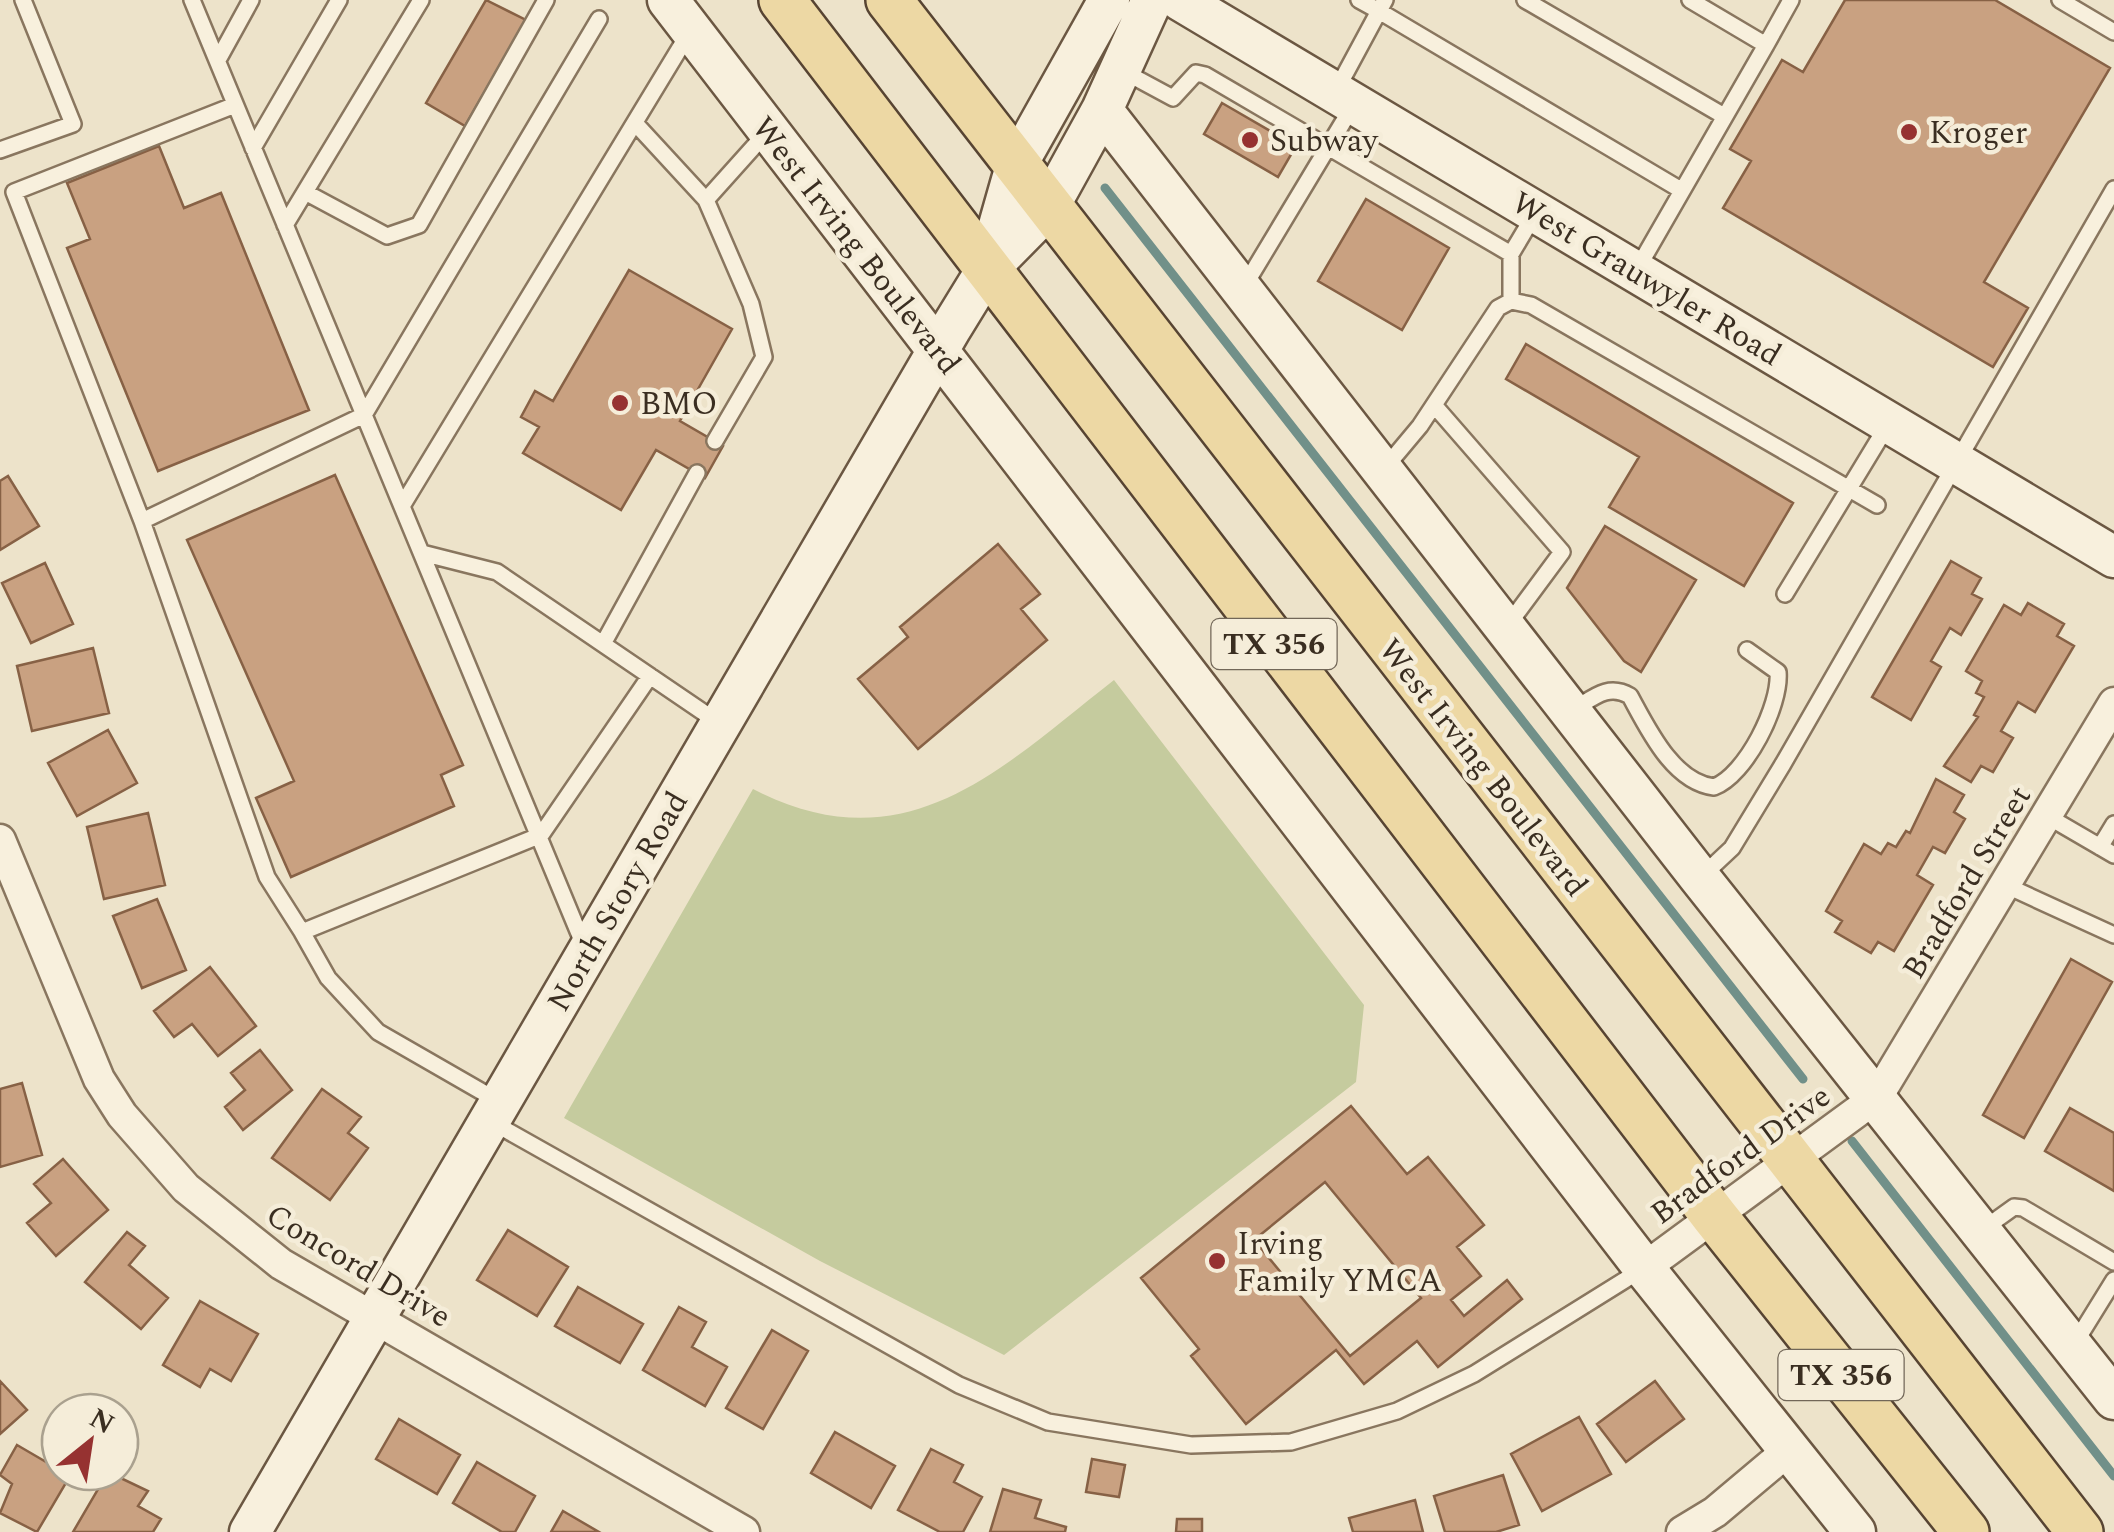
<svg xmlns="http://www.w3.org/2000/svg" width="2114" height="1532" viewBox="0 0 2114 1532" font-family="Spectral,serif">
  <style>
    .green { fill: #c5cb9e }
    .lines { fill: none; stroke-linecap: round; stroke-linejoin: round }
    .stream { stroke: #719089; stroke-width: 9 }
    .building { fill: #c9a181; stroke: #876145; stroke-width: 2.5; fill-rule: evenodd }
    .lane-casing { stroke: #89765f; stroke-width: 20 }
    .street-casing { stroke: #89765f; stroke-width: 35 }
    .secondary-casing { stroke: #6b5742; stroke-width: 45 }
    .primary-casing { stroke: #574432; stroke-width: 50 }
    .lane { stroke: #f8f0dd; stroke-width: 15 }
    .street { stroke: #f8f0dd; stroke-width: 30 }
    .secondary { stroke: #f8f0dd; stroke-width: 40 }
    .primary { stroke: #edd8a4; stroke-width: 45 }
    .poi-dot { fill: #963231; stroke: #f5edd9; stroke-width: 4 }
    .labels { text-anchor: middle; stroke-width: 9; stroke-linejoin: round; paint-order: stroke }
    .shield { fill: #f5edd9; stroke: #726758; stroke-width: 2.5 }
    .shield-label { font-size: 30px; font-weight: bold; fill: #3a2e21 }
    .poi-label { font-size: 32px; fill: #3a2e21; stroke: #f5edd9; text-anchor: start }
    .street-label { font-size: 32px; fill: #3a2e21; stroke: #f5edd9 }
  </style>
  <rect width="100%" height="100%" fill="#ede3ca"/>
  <path class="green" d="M1114,680L1364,1005L1356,1082L1004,1355L820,1261L564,1118L753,789C906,868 1000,769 1114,680Z"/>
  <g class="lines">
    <path class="stream" d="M1105,188L1803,1079
      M1852,1141L2114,1476"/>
  </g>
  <path class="building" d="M486,0L526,20L465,126L426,103Z
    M1845,0H1995L2110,68L1984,282L2028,308L1993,367L1723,208L1751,161L1730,149L1782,60L1803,72Z
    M1222,103L1296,146L1278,177L1204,134Z
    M159,146L184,208L221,193L309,410L158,471L67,248L90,239L67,183Z
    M1366,199L1449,248L1402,330L1318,281Z
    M629,270L732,329L680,421L723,446L705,478L656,450L621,510L523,453L539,427L521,417L535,391L553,401Z
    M1526,344L1793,503L1744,586L1609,507L1639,457L1506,379Z
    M335,475L463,765L441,775L454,806L291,877L256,798L294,781L187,540Z
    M8,476L39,526L0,550V481Z
    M1605,526L1696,580L1641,672L1624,661L1567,588Z
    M998,544L1040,594L1021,609L1047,640L918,749L858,679L908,637L900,627Z
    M1951,561L1981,578L1972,594L1982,599L1961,635L1950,628L1931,661L1941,667L1911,720L1872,697Z
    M45,563L73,624L31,643L2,583Z
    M2028,603L2064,624L2057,636L2074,646L2035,712L2018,702L2001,731L2013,738L1993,772L1981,766L1971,782L1944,766L1978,717L1974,715L1984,697L1976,693L1982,681L1966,671L2004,605L2021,615Z
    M93,648L109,713L32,731L17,666Z
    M108,730L137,783L77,816L48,763Z
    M1936,779L1964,795L1954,812L1965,819L1945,853L1933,847L1917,875L1933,885L1894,951L1878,942L1871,953L1835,932L1842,921L1826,911L1864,844L1881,854L1888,843L1896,847L1906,831L1910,833Z
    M148,813L165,885L104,899L87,827Z
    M157,899L186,970L142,988L113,916Z
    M2071,959L2112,982L2024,1138L1983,1115Z
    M210,967L256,1026L218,1056L192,1024L174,1037L154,1011Z
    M260,1050L292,1090L243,1130L225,1107L245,1090L231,1073Z
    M22,1083L42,1155L0,1167V1089Z
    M322,1089L361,1117L348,1133L368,1148L330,1200L272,1158Z
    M1351,1106L1407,1174L1428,1157L1484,1225L1457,1247L1481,1276L1451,1300L1464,1316L1507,1280L1522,1299L1438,1367L1417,1341L1364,1384L1336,1350L1246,1424L1191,1356L1199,1349L1141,1278ZM1325,1182L1421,1298L1350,1356L1254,1240Z
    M2070,1108L2114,1133V1191L2045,1151Z
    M63,1159L108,1210L56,1256L27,1223L51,1203L34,1184Z
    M508,1230L568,1267L537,1316L477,1280Z
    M127,1232L145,1246L129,1265L168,1298L141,1329L85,1282Z
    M578,1287L643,1324L620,1363L555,1326Z
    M200,1301L258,1334L231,1381L210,1369L200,1387L163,1365Z
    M679,1307L706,1322L692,1347L727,1367L705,1406L643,1370Z
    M772,1330L808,1351L763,1429L726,1408Z
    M0,1381L27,1410L0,1434Z
    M1655,1381L1684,1419L1626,1462L1597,1424Z
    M1579,1417L1611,1474L1542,1511L1511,1454Z
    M399,1419L460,1455L437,1494L376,1459Z
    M835,1432L895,1466L871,1508L811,1473Z
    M17,1445L70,1476L37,1532L0,1513L12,1484L0,1475Z
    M931,1449L963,1465L954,1482L982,1497L963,1532H940L898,1510Z
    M1092,1459L1125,1465L1119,1497L1086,1492Z
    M477,1462L535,1496L515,1532H502L453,1503Z
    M108,1472L148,1491L138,1506L161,1519L153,1532H73Z
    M1503,1475L1519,1525L1496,1532H1445L1434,1496Z
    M1003,1489L1041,1500L1035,1518L1066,1527L1065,1532H990Z
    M1415,1500L1423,1532H1353L1349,1518Z
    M563,1511L599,1532H551Z
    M1177,1519H1202V1532H1176Z"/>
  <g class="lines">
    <defs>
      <path id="lane" d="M192,0L585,948
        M1385,0L1379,11L1681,190
        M1525,0L1724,116
        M1690,0L1766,45L1791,0
        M2060,0L2114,32
        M218,60L251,0
        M1121,70L1173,98L1196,73L1205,75L1511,254
        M1337,89L1379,11L1359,0
        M235,105L14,192L142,521L364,415L599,19
        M635,123L706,200L767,132
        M253,148L339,0
        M0,150L73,124L23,0
        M305,192L387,236L419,225L546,0
        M706,200L751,304L764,357L715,441
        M285,225L421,0
        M1636,271L1766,45
        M1245,285L1354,104
        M1511,301V254L1536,212
        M1434,405L1562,552L1508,625
        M1384,469L1420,426L1498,308L1511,301L1531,305L1877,505
        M402,506L689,33
        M142,521L267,877L302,932
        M422,553L497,572L719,723
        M1785,594L1887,426
        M603,644L697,473
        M1573,710C1593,698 1608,683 1630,696C1648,729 1673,782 1714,787C1746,775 1781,705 1778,672L1747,650
        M2047,816L2114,855
        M2100,847L2114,824
        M1700,878L1732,848L1783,764L2114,189
        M2005,885L2114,935
        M498,1101L378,1032L328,978L302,932L541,835L650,676
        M490,1121L959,1385L1048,1422L1191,1445L1291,1442L1397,1411L1474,1374L1641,1270
        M1982,1230L2014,1207L2023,1208L2114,1262
        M2075,1343L2114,1280"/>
      <path id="street" d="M0,840L99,1079L122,1115L186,1188L281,1264L744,1532
        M1644,1268L1877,1097L2114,703
        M1682,1532L1715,1512L1790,1449"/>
      <path id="secondary" d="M668,0L1644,1268L1855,1532
        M1180,0L2114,557
        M1102,110L1700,878L2114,1399
        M987,268L1016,166L1109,0
        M250,1532L951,328L986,271L1048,208L1102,110L1152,0"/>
      <path id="primary" d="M782,0L1715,1217L1966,1532
        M889,0L2080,1532"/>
    </defs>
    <use href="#lane" class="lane-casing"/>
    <use href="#street" class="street-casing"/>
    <use href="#secondary" class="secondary-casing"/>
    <use href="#primary" class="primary-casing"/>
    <use href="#lane" class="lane"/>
    <use href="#street" class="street"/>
    <use href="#secondary" class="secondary"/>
    <use href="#primary" class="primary"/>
  </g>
  <g class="poi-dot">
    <circle cx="1909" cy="132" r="10"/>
    <circle cx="1250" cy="140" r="10"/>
    <circle cx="620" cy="403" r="10"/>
    <circle cx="1217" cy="1261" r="10"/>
  </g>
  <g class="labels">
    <g class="shield">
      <rect x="1211.5" y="619" width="125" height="50" rx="8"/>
      <rect x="1778.5" y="1350" width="125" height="50" rx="8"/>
    </g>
    <g class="shield-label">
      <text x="1274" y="654">TX 356</text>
      <text x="1841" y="1385">TX 356</text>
    </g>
    <g class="poi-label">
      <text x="1929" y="143">Kroger</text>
      <text x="1270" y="151">Subway</text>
      <text x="640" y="414">BMO</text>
      <text x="1237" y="1254">Irving<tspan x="1237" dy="37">Family YMCA</tspan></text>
    </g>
    <g class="street-label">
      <text transform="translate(857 245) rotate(52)" y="11">West Irving Boulevard</text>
      <text transform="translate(1647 278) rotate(31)" y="11">West Grauwyler Road</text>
      <text transform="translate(1484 767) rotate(52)" y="11">West Irving Boulevard</text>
      <text transform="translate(1966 882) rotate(-59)" y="11">Bradford Street</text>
      <text transform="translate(617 901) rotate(-60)" y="11">North Story Road</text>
      <text transform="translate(1740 1154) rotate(-36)" y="11">Bradford Drive</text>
      <text transform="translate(359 1265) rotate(31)" y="11">Concord Drive</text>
    </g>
  </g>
  <g transform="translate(90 1442) rotate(30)"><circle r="48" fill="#f5edd9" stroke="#aaa18f" stroke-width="2.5"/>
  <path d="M0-8L18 38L0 25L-18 38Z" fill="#963231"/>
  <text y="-15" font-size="28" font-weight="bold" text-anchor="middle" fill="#3a2e21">N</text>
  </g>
</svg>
